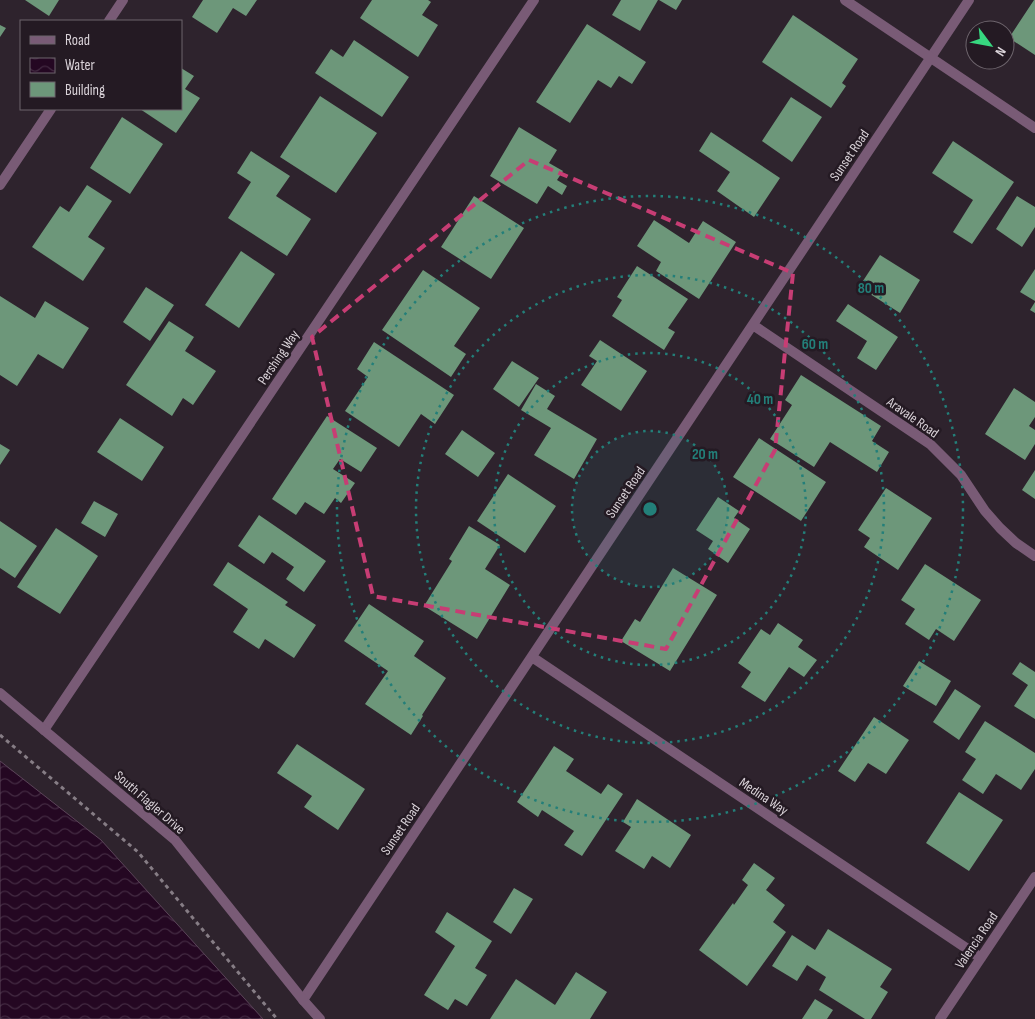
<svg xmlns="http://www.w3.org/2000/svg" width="1035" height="1019" viewBox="0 0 1035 1019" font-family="'Sofia Sans Condensed',sans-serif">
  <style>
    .water { fill: url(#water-waves); stroke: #5b4459 }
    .building { fill: #6d977a }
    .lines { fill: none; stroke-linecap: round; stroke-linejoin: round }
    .path { stroke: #867d85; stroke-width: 3; stroke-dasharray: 4 4; stroke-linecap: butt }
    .minor { stroke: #795b76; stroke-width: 10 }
    .tertiary { stroke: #795b76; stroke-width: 10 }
    .marked { fill: none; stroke: #c73d74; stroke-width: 4; stroke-dasharray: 10 6; stroke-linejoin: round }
    .ring { fill: none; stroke: #237f79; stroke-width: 2.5; stroke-dasharray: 2.5 5 }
    .labels { text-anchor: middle; stroke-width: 5; stroke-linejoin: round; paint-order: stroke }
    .street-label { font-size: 14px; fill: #dad3d9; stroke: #241a23 }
    .centre { fill: #237f79; stroke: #241a23; stroke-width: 2.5 }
    .ring-label { font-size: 15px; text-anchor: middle; font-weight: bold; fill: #237f79; stroke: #241a23; stroke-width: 5; stroke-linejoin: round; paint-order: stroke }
  </style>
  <defs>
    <pattern id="water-waves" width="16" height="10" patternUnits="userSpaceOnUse" patternTransform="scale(1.25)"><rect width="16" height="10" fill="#240722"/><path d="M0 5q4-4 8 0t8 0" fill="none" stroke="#432a42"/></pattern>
  </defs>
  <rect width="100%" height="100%" fill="#2e232d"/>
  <path class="water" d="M0,761L101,840L263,1019H0Z"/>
  <path class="building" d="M25,0H59L49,16Z
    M203,0H257L246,16L233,8L217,33L192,17Z
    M372,0H428L431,2L422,15L438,25L418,57L360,18Z
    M621,0H658L640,31L612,15Z
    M659,0H682L676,10Z
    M1034,0H1035V55L1009,38Z
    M793,15L858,59L842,83L846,86L831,108L762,62Z
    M587,24L646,62L632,84L619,76L611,88L598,80L570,123L536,102Z
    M0,25L6,28L0,37Z
    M354,40L409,77L382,117L315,73L331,49L343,57Z
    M181,68L194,76L185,89L200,98L176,133L140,109H181Z
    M320,96L377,133L336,193L280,157Z
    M791,97L822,117L792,162L762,141Z
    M122,117L163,144L130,194L90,168Z
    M519,127L557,150L549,163L563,171L557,180L567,186L562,195L548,186L537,204L490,176Z
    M711,132L780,178L754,217L717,191L730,172L699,151Z
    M953,141L1014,182L972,244L953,232L973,200L932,173Z
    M251,151L290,176L276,196L311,219L287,256L228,218L251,182L237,173Z
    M87,185L112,201L88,237L105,248L83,281L32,247L60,206L69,212Z
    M474,196L524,228L491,279L441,247Z
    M1017,196L1035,207V227L1022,247L996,229Z
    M654,220L689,243L703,221L736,242L699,299L656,271L661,262L637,246Z
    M241,251L275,274L239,328L205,305Z
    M880,255L920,280L900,313L859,287Z
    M637,266L688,299L668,328L675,332L664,350L612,316L622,300L617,297Z
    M1035,269V301L1020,292Z
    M423,270L480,308L454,346L466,354L451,377L382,330Z
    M146,287L174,305L150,341L123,322Z
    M0,296L35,318L45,301L89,328L63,369L38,354L17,386L0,375Z
    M1035,302V313L1030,310Z
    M848,304L898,337L876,370L857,358L867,341L836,321Z
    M169,321L194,337L185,351L216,371L193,405L183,398L172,416L126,385Z
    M600,340L647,371L621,411L581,385L597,361L589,356Z
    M374,342L454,395L435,424L421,414L399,447L345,411L368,377L357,369Z
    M512,361L539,378L519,407L493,389Z
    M801,375L881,426L872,441L889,452L877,472L830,442L814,467L770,439L792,405L785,400Z
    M536,384L555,396L547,409L597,439L574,479L534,455L551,428L521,410Z
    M1014,388L1035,402V417L1029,426L1035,430V444L1025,460L985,434Z
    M327,416L377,448L361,472L340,459L333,469L355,483L341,503L335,498L324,514L305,502L296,515L272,499Z
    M120,418L164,447L142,481L97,452Z
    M462,430L495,453L478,477L445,454Z
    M759,438L826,482L801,521L733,477Z
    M0,444L10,450L0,465Z
    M1035,470V499L1022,490Z
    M508,474L556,506L525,553L477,521Z
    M886,488L932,518L898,570L864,547L870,538L858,530Z
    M718,497L739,511L734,518L750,529L728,563L708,549L713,541L696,530Z
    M94,501L118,514L105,537L81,523Z
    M259,515L326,561L304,592L286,579L294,567L272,552L264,564L238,546Z
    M0,521L37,546L15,578L0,568Z
    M469,526L500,545L485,569L510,585L477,639L424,606L452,561L449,559Z
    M56,528L98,556L60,614L17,587Z
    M228,562L288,602L285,605L316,625L294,658L265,639L259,649L233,632L248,609L213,585Z
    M925,564L981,600L954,641L936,629L929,640L905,624L915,609L901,600Z
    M673,568L717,595L670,671L621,641L635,619L640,622Z
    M369,604L424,641L414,656L446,678L422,715L423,716L411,735L365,704L388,671L344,641Z
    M778,623L803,640L798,647L817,660L804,677L789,667L765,702L741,687L751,672L738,663L761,629L770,635Z
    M919,661L951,681L936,706L903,686Z
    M1020,662L1035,672V719L1014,706L1028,685L1012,674Z
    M955,689L981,706L959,740L933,722Z
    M874,717L909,740L886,774L868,763L855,782L838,771Z
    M985,721L1035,753V769L1021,790L996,774L983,794L962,780L976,759L965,752Z
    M297,744L365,789L338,830L304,807L312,796L277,773Z
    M554,746L574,759L566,771L601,794L608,784L623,794L582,856L564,845L574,831L542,810L538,817L517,802Z
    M959,792L1003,820L969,871L926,843Z
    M637,799L691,835L670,868L652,856L644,869L615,851L631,827L623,822Z
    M754,863L775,878L766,890L785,905L773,922L786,932L747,986L699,950L733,903L734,905L748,885L742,880Z
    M514,888L533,899L511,934L493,922Z
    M447,912L492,941L475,968L487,975L467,1006L455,999L448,1010L424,995L455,946L435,932Z
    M828,929L892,969L880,987L888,992L871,1019H865L819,990L826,977L807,965L797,981L772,966L792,935L815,950Z
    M576,972L607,992L590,1019H490L516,979L555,1005Z
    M815,999L833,1010L827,1019H802Z"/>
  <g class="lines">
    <path class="path" d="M0,735L138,852L277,1019"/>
    <path class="minor" d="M109,21L123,0
      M0,185L51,109
      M753,325L930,444L961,475L985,511L1000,528L1016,543L1035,556
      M532,657L981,958
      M44,730L534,0
      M303,1000L969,0
      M940,1019L1035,877"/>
    <path class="tertiary" d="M845,0L1035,128
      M0,693L175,840L303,1000L320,1019"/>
  </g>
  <path class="marked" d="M529,160L793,273L775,450L666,649L373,596L312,337Z"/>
  <circle cx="650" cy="509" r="78" fill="#237f79" fill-opacity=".12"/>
  <g class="ring">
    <circle cx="650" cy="509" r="78"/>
    <circle cx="650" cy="509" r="156"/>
    <circle cx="650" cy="509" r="234"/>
    <circle cx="650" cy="509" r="313"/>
  </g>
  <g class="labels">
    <g class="street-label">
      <text transform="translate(849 155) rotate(-56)" y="5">Sunset Road</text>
      <text transform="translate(278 357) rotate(-56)" y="5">Pershing Way</text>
      <text transform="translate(913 417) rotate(35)" y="5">Aravale Road</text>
      <text transform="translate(625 492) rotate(-56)" y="5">Sunset Road</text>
      <text transform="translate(764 796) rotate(34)" y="5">Medina Way</text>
      <text transform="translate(150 802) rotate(41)" y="5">South Flagler Drive</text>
      <text transform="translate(400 829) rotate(-56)" y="5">Sunset Road</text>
      <text transform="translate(976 940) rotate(-56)" y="5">Valencia Road</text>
    </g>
  </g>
  <circle cx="650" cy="509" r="8" class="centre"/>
  <g class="ring-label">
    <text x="871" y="293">80 m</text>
    <text x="815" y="349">60 m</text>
    <text x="760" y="404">40 m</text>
    <text x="705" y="459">20 m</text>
  </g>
  <rect x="20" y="20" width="162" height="90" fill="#241a23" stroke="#6d646c"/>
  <rect x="30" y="36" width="25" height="8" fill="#795b76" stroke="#6d646c"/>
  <text x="65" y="45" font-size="15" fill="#dad3d9">Road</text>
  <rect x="30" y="58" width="25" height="15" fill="url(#water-waves)" stroke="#6d646c"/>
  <text x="65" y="70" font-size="15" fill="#dad3d9">Water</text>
  <rect x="30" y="82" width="25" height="15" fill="#6d977a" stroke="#6d646c"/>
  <text x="65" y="95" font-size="15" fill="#dad3d9">Building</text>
  <g transform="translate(990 45) rotate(122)"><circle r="24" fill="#241a23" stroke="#6d646c"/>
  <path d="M0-4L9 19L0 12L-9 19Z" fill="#37d880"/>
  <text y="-8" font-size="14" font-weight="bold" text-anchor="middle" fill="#dad3d9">N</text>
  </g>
</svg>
